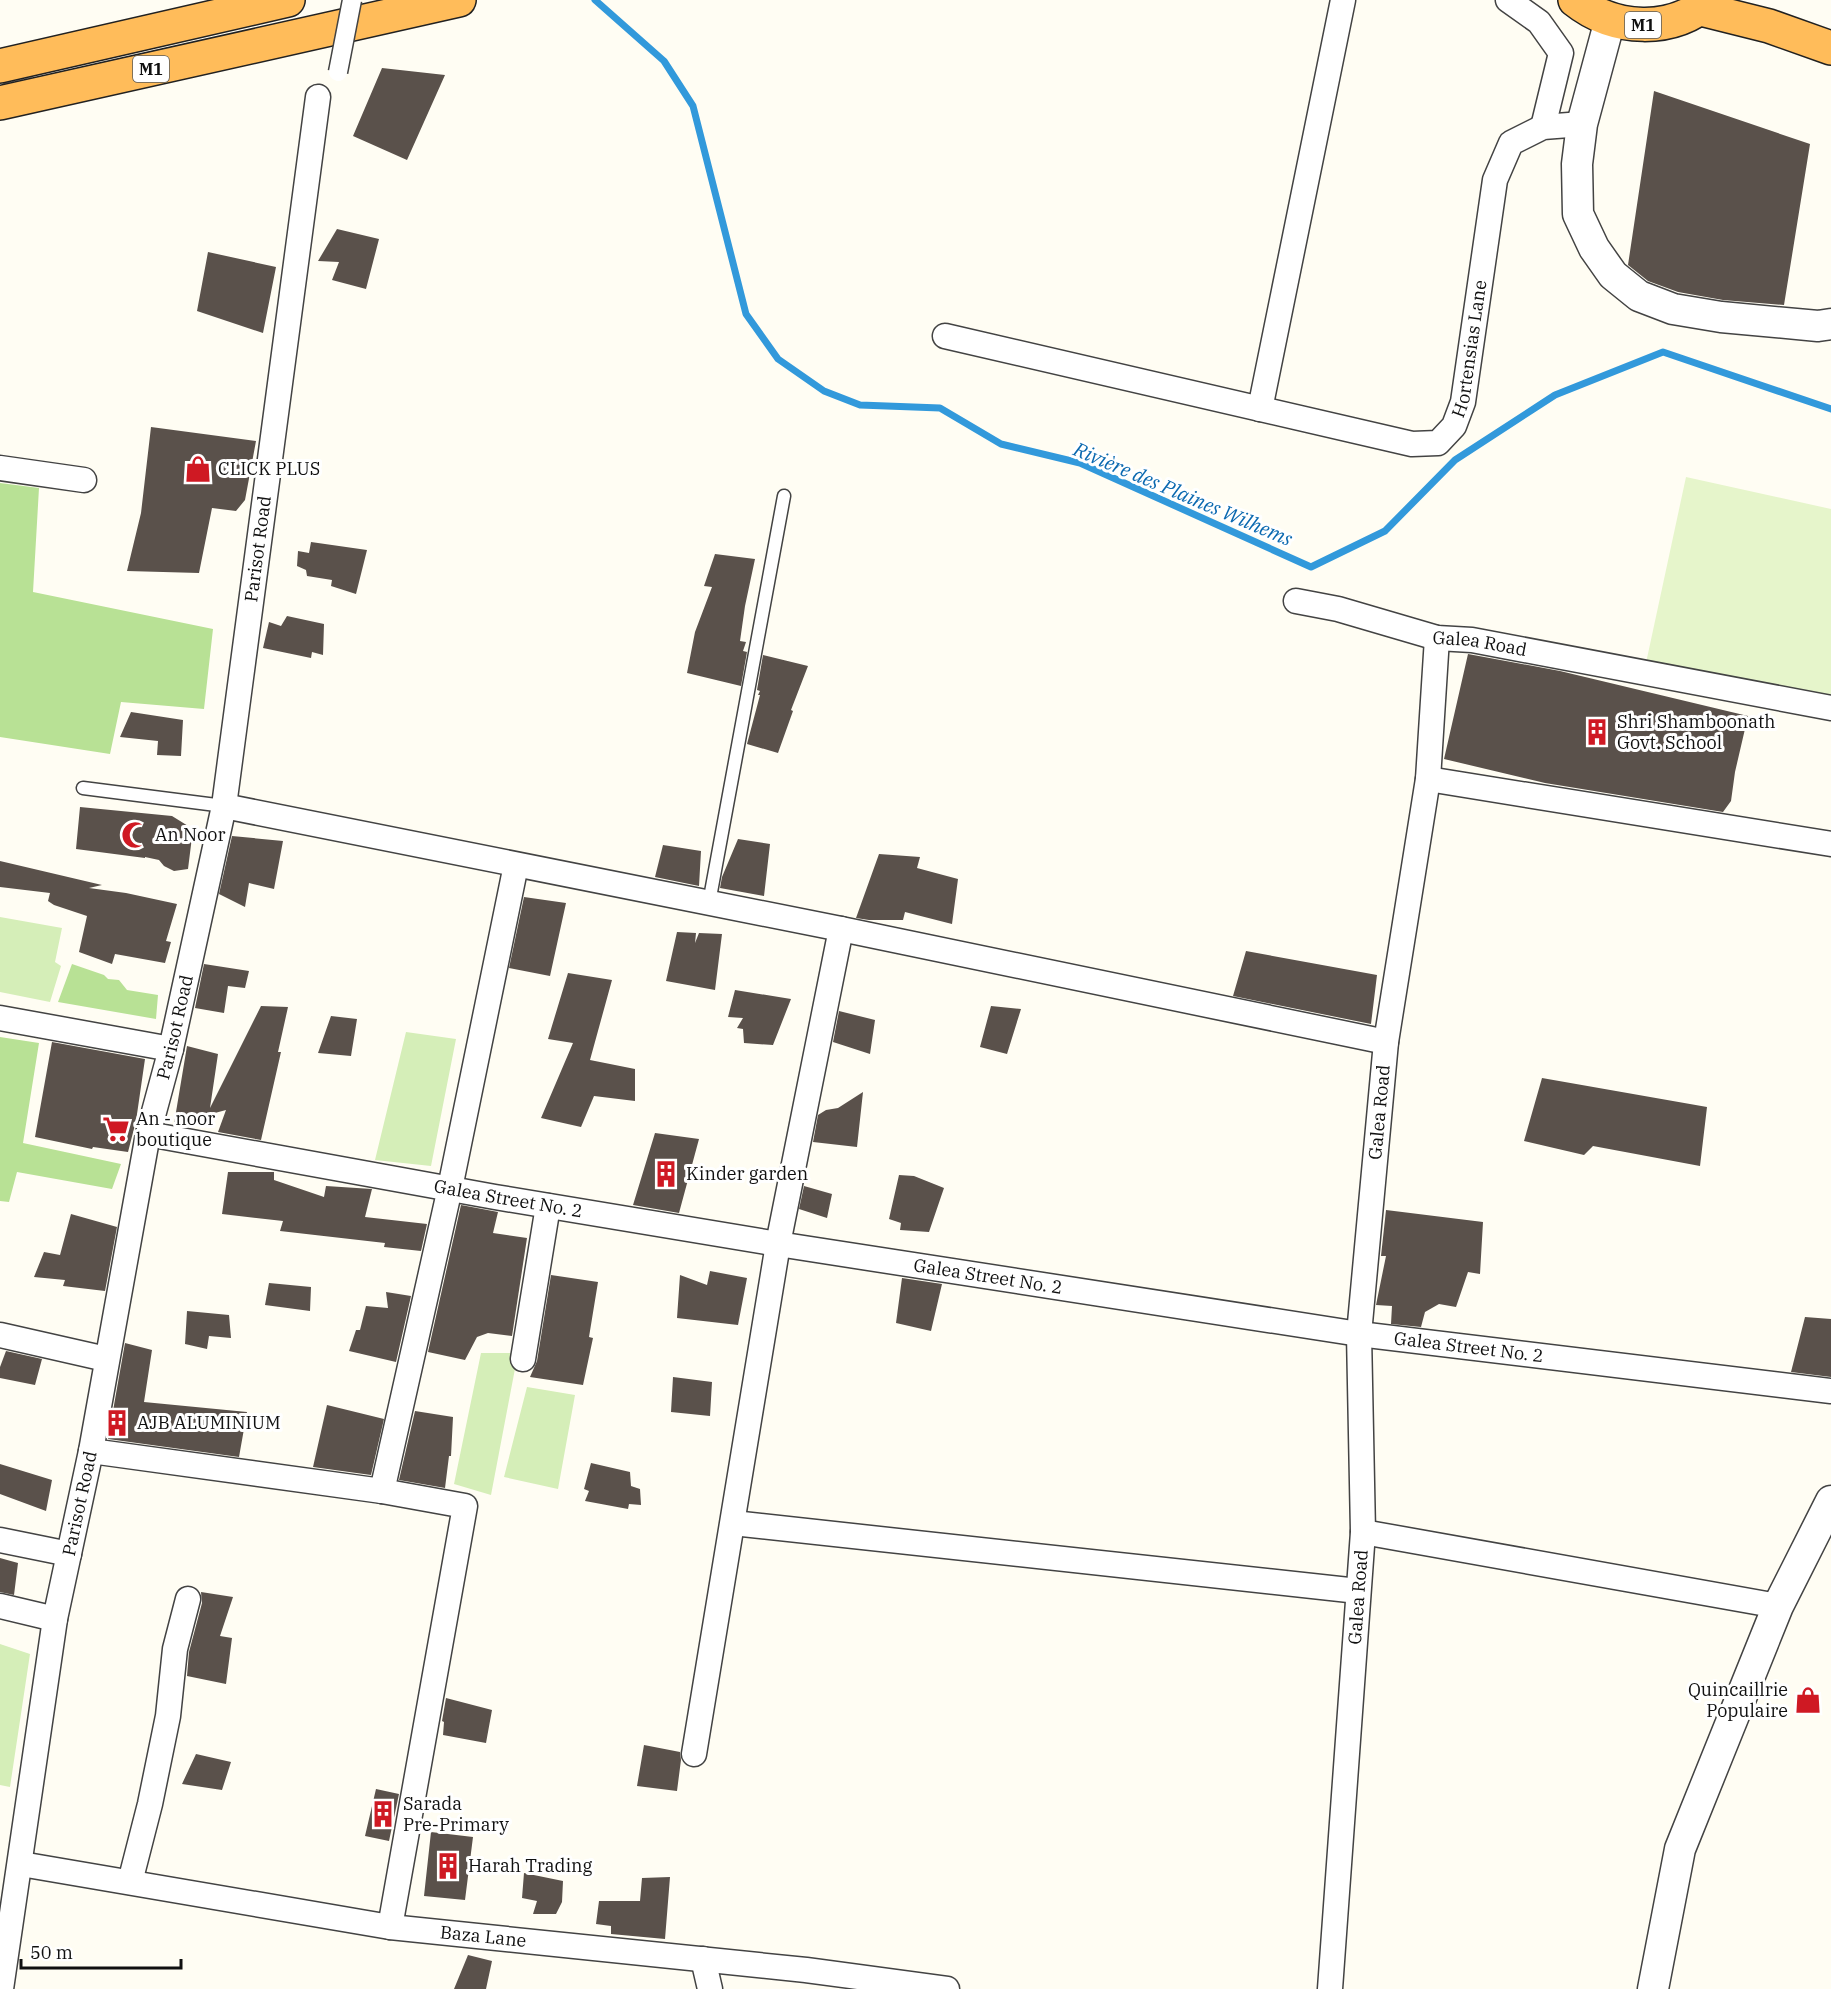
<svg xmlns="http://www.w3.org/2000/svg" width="1831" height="1989" viewBox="0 0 1831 1989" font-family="'IBM Plex Serif',serif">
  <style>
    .green { fill: #d5eeb8 }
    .forest { fill: #b8e195 }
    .pitch { fill: #e6f5cb }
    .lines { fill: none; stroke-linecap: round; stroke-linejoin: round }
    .stream { stroke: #3299db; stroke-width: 7 }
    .building { fill: #5a514b }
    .service-casing { stroke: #434343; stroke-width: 15 }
    .minor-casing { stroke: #434343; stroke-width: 27 }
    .tertiary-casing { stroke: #434343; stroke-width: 33 }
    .trunk-casing { stroke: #212121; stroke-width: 36 }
    .service { stroke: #fff; stroke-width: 12 }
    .minor { stroke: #fff; stroke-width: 24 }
    .tertiary { stroke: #fff; stroke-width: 30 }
    .trunk { stroke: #ffbc5a; stroke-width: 33 }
    .pedestrian-bridge-casing { stroke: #434343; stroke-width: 21; stroke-linecap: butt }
    .pedestrian-bridge { stroke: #fff; stroke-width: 18 }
    .labels { text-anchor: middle; stroke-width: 6; stroke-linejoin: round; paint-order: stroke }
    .shield { fill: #fff; stroke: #585858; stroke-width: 1.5 }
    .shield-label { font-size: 16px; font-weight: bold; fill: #101010 }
    .street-label { font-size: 18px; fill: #101010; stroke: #fff }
    .poi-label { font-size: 18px; fill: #101010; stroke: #fff; text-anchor: start }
    .water-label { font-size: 20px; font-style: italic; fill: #0b69b0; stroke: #fff }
  </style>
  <rect width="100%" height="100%" fill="#fffdf3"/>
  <path class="green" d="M0,917L62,928L55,962L61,966L50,1002L0,992Z
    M406,1032L456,1039L431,1166L375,1160Z
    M481,1353H518L491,1495L454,1484Z
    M527,1387L575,1395L558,1489L504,1477Z
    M0,1644L30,1654L10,1787L0,1785Z"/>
  <path class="forest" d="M0,483L39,488L33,592L213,629L204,709L121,702L110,754L0,737Z
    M72,964L104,975L108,979L119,980L127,990L158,995L156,1019L58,1002Z
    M0,1037L39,1043L23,1143L121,1164L112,1189L17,1172L9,1202L0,1201Z"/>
  <path class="pitch" d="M1686,477L1831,509V702L1646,663Z"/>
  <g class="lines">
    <path class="stream" d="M595,0L664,61L693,106L746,314L778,359L824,391L860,405L940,408L1001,444L1080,463L1311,567L1385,531L1455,460L1555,395L1663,352L1831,409"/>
  </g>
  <path class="building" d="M382,68L445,75L407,160L353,136Z
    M1654,91L1810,144L1784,305L1723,300L1678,292L1648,281L1628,265Z
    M337,229L379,239L366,289L332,280L339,262L318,261Z
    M208,252L276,267L263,333L197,311Z
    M151,427L256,441L245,500L236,511L212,508L199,573L127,571L141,513Z
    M311,542L367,550L356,594L331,586L332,580L307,576L306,570L297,566L298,551L309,553Z
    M715,554L755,559L745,606L740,641L746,642L743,651L747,652L741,686L687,673L695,632L712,587L704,586Z
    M287,616L324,624L323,655L312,652L311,658L263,648L269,622L281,626Z
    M1468,654L1560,671L1748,716L1735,772L1731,801L1723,812L1545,783L1444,759Z
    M763,655L808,666L791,710L793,711L778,753L747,744L760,695H758L760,691L757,690Z
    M131,712L183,720L181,756L157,755L158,741L120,737Z
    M80,807L172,816L193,829L188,869L174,871L164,866L159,860L145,857V858L76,849Z
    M232,836L283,841L274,889L249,883L245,907L219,894Z
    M738,839L770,844L764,896L720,888L722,877Z
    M663,845L701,851L699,886L655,877Z
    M879,854L920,857L917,868L958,879L952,924L905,912L903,920H869L856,918Z
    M0,861L102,885L89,888L126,893L177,904L166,941L171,942L165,963L115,954L112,964L79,952L87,916L54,905L48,901L50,893L0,887Z
    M524,897L566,903L550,976L509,968Z
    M677,932L696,933L695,943L699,933L722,934L715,990L666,981Z
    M1246,951L1377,975L1371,1024L1233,996Z
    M204,964L249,971L245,988L228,986L224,1013L195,1008Z
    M568,973L612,980L590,1060L635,1069V1101L594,1096L581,1127L541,1118L573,1043L548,1039Z
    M735,990L791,999L773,1045L744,1043L743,1029L737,1028L743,1018L728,1017Z
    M261,1006L288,1007L278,1052H281L261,1140L218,1132L226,1110L174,1124L187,1046L218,1054L210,1108Z
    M991,1006L1021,1009L1007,1054L980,1047Z
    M839,1011L875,1020L870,1054L833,1042Z
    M331,1016L357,1019L351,1056L318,1053Z
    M52,1042L145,1059L136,1121L128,1152L93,1147L92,1149L35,1137Z
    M1542,1078L1707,1107L1700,1166L1593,1146L1584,1155L1524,1141Z
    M863,1092L857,1147L813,1142L818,1115L826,1110L838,1108Z
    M655,1133L699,1139L679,1213L633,1205Z
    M228,1172H274V1180L324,1197L326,1186L372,1189L365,1217L427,1224L421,1251L384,1247L385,1243L280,1231L283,1221L222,1214Z
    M899,1175L914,1176L944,1188L929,1232L900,1230L901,1223L889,1219Z
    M804,1186L832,1194L827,1218L799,1209Z
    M461,1205L498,1212L493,1233L527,1238L512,1336L488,1333L477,1337L465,1360L428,1352Z
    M1386,1210L1483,1222L1480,1274L1468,1272L1456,1307L1439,1304L1425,1312L1421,1327L1391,1324L1392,1306L1376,1305L1386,1256H1381Z
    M71,1214L117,1227L105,1291L63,1286L65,1280L34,1277L44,1252L60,1255Z
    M710,1271L747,1278L738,1325L677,1318L680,1275L707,1285Z
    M551,1275L598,1282L589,1337L593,1338L583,1385L530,1377L537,1361Z
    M902,1278L942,1284L931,1331L896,1323Z
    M269,1283L311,1287L310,1311L265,1305Z
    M386,1292L411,1296L396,1362L349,1351L356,1330H360L366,1306L388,1308Z
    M187,1311L229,1315L231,1338L209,1336L207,1349L185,1344Z
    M1805,1317L1831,1319V1377L1791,1372Z
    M125,1343L152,1350L144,1402L247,1412L239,1457L108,1439Z
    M6,1351L42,1359L35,1385L0,1378V1367Z
    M673,1377L712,1382L710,1416L671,1412Z
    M327,1405L384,1419L371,1475L313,1467Z
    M415,1411L453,1417L451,1456H449L445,1488L399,1480Z
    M591,1463L630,1472L631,1486L640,1489L641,1505L629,1504L628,1509L585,1501L589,1491L584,1489Z
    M0,1464L52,1480L46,1511L0,1494Z
    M0,1558L18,1563L14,1595L0,1592Z
    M201,1592L233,1597L220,1636L232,1638L226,1684L187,1676L189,1652L202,1603Z
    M446,1698L492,1710L486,1743L443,1735L444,1722L442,1721Z
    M644,1745L680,1752L681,1760L677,1791L637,1786Z
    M196,1754L231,1762L222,1790L182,1784Z
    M376,1789L399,1794L389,1841L365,1836Z
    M431,1832L473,1837L465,1900L424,1896Z
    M524,1873L563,1881L562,1902L556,1914H533L537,1901L522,1898Z
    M670,1877L665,1939L611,1934V1926L596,1924L599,1901H640L642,1878Z
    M468,1955L492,1961L486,1989H454Z"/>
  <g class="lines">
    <defs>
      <path id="service" d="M83,788L224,806
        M709,903L784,496"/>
      <g id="minor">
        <path d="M1508,0L1539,22L1561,53L1543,127"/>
        <path id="s1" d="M945,336L1412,444L1438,443L1454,426L1463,402L1495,180L1511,143L1543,127L1582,124"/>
        <path d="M1260,409L1343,0"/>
        <path d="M0,468L84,480"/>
        <path id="s2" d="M1296,601L1338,609L1437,638L1472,640L1831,708"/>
        <path d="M1428,779L1831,844"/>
        <path d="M224,806L841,929L1386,1042"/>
        <path d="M0,1018L171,1049"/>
        <path id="s3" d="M148,1134L495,1197L778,1244L1359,1334L1831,1391"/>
        <path d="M0,1335L106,1359"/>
        <path d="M523,1359L548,1206"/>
        <path d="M91,1451L382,1491L465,1506L390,1927"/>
        <path d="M382,1491L450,1188L516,865"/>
        <path d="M733,1523L1358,1591"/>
        <path d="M1363,1532L1778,1606"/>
        <path d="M0,1540L69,1554"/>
        <path d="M0,1606L55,1619"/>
        <path d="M694,1754L778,1244L841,929"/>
        <path id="s4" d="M21,1864L390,1927L806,1970L947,1989"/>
        <path d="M130,1882L150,1804L168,1716L175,1649L188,1599"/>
        <path d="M703,1959L710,1989"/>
        <path id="s5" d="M1,1989L55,1619L91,1451L148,1134L171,1049L224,806L318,97"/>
        <path id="s6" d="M1330,1989L1363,1532L1359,1334L1386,1042L1428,779L1437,638"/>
      </g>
      <path id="tertiary" d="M1610,20L1582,124L1577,164L1578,214L1594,248L1613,275L1639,296L1673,309L1721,317L1818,326L1831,324
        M1653,1989L1680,1849L1778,1606L1831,1501"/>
      <path id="trunk" d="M1575,0C1614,31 1672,34 1710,0
        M1701,9L1769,26L1831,48
        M0,66L288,0
        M0,103L459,0"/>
    </defs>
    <use href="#service" class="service-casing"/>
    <use href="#minor" class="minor-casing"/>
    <use href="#tertiary" class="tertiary-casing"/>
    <use href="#trunk" class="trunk-casing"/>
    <use href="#service" class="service"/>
    <use href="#minor" class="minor"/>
    <use href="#tertiary" class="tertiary"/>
    <use href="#trunk" class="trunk"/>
    <defs>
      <path id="pedestrian-bridge" d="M338,72L352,0"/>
    </defs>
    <use href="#pedestrian-bridge" class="pedestrian-bridge-casing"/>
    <use href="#pedestrian-bridge" class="pedestrian-bridge"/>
  </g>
  <defs>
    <symbol id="shop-bare" viewBox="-9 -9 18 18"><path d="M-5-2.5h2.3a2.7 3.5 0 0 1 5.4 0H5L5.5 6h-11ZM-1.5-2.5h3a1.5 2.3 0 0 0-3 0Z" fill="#cf1923" stroke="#fff" stroke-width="2.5" paint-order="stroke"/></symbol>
    <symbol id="building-bare" viewBox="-9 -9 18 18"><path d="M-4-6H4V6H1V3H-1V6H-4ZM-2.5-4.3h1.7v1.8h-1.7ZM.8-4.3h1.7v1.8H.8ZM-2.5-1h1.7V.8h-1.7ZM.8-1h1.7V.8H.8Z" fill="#cf1923" stroke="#fff" stroke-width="2.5" paint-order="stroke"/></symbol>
    <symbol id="mosque-bare" viewBox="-9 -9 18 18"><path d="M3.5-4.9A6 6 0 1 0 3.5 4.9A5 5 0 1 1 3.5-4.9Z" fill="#cf1923" stroke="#fff" stroke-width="2.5" paint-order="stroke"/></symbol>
    <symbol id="supermarket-bare" viewBox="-9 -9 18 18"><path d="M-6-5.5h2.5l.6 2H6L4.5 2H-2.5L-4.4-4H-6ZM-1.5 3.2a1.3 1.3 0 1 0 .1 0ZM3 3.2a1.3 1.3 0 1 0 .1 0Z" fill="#cf1923" stroke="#fff" stroke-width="2.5" paint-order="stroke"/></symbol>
  </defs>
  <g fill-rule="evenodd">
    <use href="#shop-bare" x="179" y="450" width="38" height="38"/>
    <use href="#building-bare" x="1578" y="713" width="38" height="38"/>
    <use href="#mosque-bare" x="116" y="816" width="38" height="38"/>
    <use href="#supermarket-bare" x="97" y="1110" width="38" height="38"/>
    <use href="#building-bare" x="647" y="1155" width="38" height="38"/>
    <use href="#building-bare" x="98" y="1404" width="38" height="38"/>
    <use href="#shop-bare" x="1789" y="1681" width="38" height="38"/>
    <use href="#building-bare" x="364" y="1795" width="38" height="38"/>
    <use href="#building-bare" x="429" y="1847" width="38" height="38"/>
  </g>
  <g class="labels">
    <g class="shield">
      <rect x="1625" y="12" width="36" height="26" rx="4.5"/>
      <rect x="133" y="56" width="36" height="26" rx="4.5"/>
    </g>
    <g class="shield-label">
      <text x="1643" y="31">M1</text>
      <text x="151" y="75">M1</text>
    </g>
    <g class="street-label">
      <text dy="6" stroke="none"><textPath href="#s1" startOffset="608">Hortensias Lane</textPath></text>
      <text dy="6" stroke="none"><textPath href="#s5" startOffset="1464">Parisot Road</textPath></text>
      <text dy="6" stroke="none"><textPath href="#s2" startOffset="189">Galea Road</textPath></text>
      <text dy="6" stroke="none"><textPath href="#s5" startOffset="978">Parisot Road</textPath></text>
      <text dy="6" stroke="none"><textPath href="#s6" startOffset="879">Galea Road</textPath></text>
      <text dy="6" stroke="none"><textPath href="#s3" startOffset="366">Galea Street No. 2</textPath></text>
      <text dy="6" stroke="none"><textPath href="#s3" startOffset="852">Galea Street No. 2</textPath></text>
      <text dy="6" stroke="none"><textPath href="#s3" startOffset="1338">Galea Street No. 2</textPath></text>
      <text dy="6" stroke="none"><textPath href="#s5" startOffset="492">Parisot Road</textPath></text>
      <text dy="6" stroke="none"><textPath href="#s6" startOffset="393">Galea Road</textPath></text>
      <text dy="6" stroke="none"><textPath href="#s4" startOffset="468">Baza Lane</textPath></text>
    </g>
    <g class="poi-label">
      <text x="218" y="475">CLICK PLUS</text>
      <text x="1617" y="728">Shri Shamboonath<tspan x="1617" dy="21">Govt. School</tspan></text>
      <text x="155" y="841">An Noor</text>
      <text x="136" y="1125">An - noor<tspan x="136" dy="21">boutique</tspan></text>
      <text x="686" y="1180">Kinder garden</text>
      <text x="137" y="1429">AJB ALUMINIUM</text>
      <text x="1788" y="1696" text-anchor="end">Quincaillrie<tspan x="1788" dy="21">Populaire</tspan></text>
      <text x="403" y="1810">Sarada<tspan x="403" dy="21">Pre-Primary</tspan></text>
      <text x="468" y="1872">Harah Trading</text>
    </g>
    <g class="water-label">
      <text transform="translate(1183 494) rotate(23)" y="7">Rivière des Plaines Wilhems</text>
    </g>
  </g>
  <path d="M21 1959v9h160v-9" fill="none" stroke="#101010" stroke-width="3"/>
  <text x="30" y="1959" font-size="18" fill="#101010" stroke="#ffffff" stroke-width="4.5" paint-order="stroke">50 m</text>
</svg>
